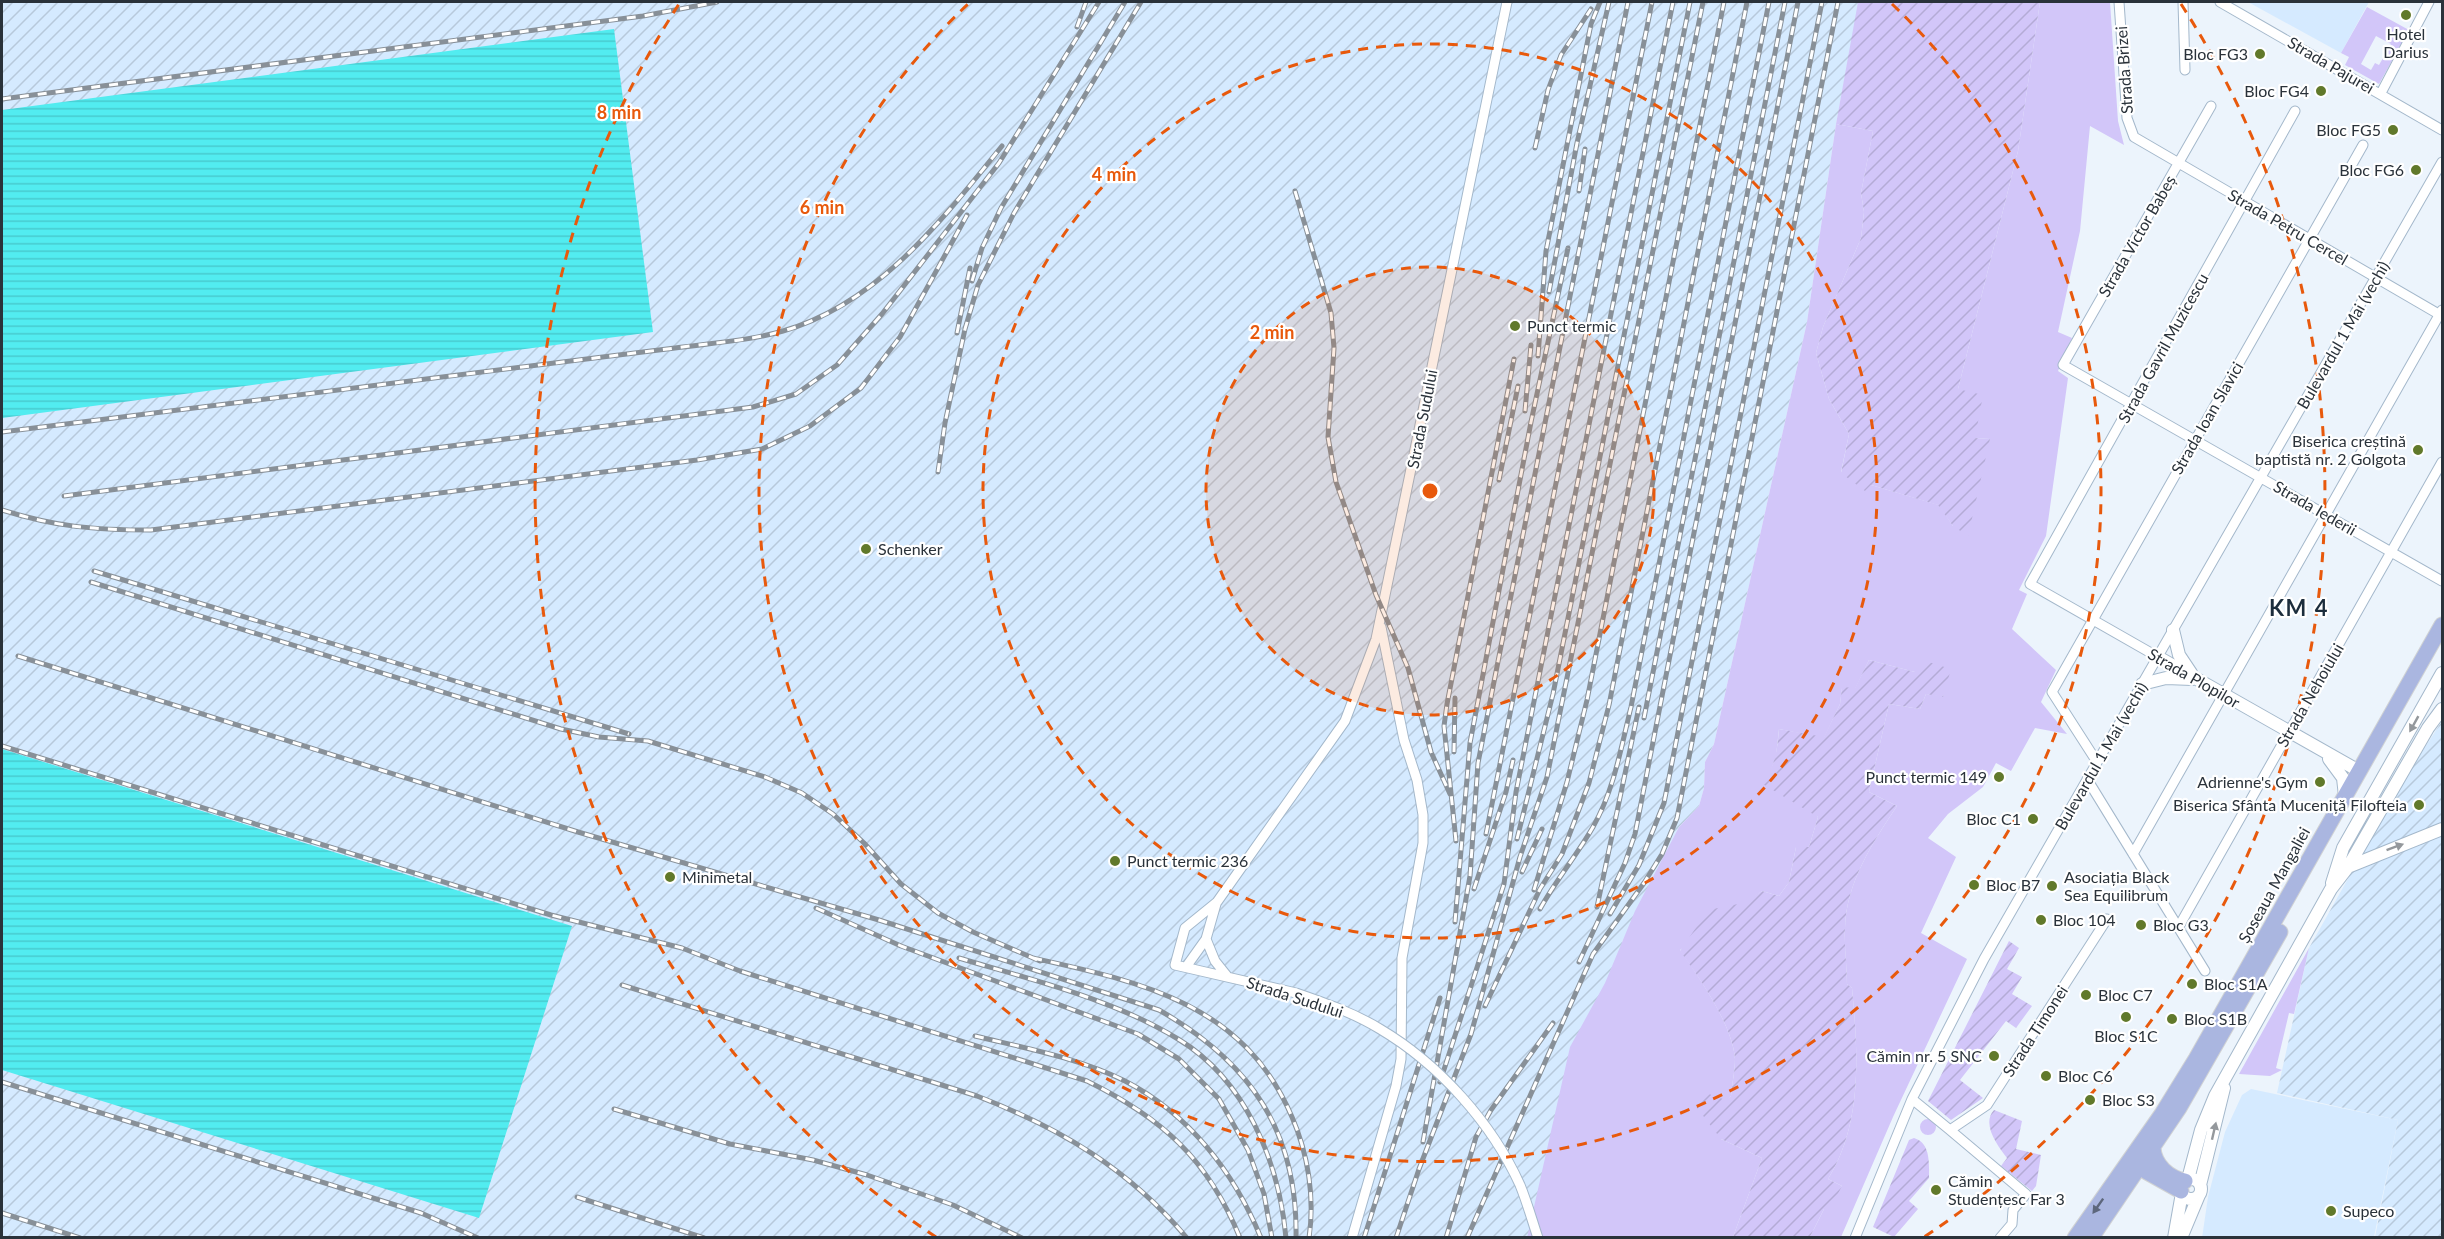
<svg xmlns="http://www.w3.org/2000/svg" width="2444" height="1239" viewBox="0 0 2444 1239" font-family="Lato,sans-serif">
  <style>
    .built { fill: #d5eaff }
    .industrial { fill: url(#industrial-furrows) }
    .green { fill: #d2c6f9; fill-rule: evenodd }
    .garden { fill: url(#garden-furrows) }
    .water { fill: url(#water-rules) }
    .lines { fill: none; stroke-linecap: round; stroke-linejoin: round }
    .minor-casing { stroke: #a4b8cb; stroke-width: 11 }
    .tertiary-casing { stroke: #a4b8cb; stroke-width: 14 }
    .primary-casing { stroke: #d0d2d4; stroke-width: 17 }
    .minor { stroke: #fff; stroke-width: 9 }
    .tertiary { stroke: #fff; stroke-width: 12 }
    .primary { stroke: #aab6e0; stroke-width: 15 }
    .rail-casing { stroke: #889098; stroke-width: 5 }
    .rail { stroke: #fff; stroke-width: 3; stroke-dasharray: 9; stroke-linecap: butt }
    .minor-bridge-casing { stroke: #a4b8cb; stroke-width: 11; stroke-linecap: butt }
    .minor-bridge { stroke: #fff; stroke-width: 9 }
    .oneway { fill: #94989c }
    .oneway2 { fill: #5d677c }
    .ring { fill: none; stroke: #e8590c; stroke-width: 3; stroke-dasharray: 10 8 }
    .poi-dot { fill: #61792b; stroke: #fff; stroke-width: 2 }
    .labels { text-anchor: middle; stroke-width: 4.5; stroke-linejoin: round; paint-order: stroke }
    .poi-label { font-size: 16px; fill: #2a323a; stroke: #fff; text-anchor: start }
    .street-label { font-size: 16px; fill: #2a323a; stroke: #fff }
    .district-label { font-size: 22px; font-weight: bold; letter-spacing: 1.5px; fill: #1c2d3c; stroke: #fff }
    .centre { fill: #e8590c; stroke: #fff; stroke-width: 3 }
    .ring-label { font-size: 18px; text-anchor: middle; font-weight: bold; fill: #e8590c; stroke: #fff; stroke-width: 4.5; stroke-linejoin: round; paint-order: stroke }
  </style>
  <defs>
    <pattern id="industrial-furrows" width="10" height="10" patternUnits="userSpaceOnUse" patternTransform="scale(1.5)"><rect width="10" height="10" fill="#d5eaff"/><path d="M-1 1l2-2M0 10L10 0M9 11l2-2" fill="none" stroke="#b7c9db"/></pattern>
    <pattern id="garden-furrows" width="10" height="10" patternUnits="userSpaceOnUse" patternTransform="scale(1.5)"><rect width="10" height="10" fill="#d2c6f9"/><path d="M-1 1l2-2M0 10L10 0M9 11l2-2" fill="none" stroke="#b4abd6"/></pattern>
    <pattern id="water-rules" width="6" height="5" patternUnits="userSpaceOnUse" patternTransform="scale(1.5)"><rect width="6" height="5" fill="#52ecf0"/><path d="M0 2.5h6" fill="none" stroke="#48cbcf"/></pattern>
  </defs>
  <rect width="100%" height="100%" fill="#ecf4fc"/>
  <path class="built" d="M2248,2H2369L2341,53Z
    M2251,1089L2398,1120L2374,1237L2202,1238L2208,1197L2225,1132L2242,1095Z"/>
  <path class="industrial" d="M2,2H1859L1836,124L1807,322L1714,744L1705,762L1704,788L1699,806L1679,827L1622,942L1733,1237H2Z
    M2442,721V1237H2375L2398,1120L2277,1093L2309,948L2403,781Z"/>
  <path class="green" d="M2040,2H2110L2118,121L2124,145L2090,126L2080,231L2058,332L2072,338L2058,371L2068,378L2046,536L2019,590L2027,594L2012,629L2056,670L2041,702L2067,734L2035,728L2011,771L1996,763L1983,787L1948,814L1928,838L1956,857L1921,933L1967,959L1893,1117L1841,1237H1810L1824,1209L1842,1186L1828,1179C1863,1123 1858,1052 1852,988L1847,984C1847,966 1844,947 1845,928C1846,883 1873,842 1897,806L1869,792L1889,704L1920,709L1926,694L1944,696L1915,672L1869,660L1855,689L1842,688L1840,704L1824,738L1779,729L1776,756L1770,773L1818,817L1809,847H1796L1789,882L1779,896L1762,891L1680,950C1699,977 1733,1026 1735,1059C1735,1071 1732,1084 1731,1096L1727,1100L1721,1139L1762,1158L1733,1237L1527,1238L1570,1047L1605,983L1635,911L1679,827L1699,806L1704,788L1705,762L1714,744L1807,322L1836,124L1873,131L1861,193L1864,212L1861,238L1823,327L1816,353L1829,399L1849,434L1841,472L1871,485L1939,505L1953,526L1990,439L1974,438L1958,389L2018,151Z
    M2367,7L2409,30L2379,84L2345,65L2349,57L2341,53ZM2376,36L2391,44L2379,65L2375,63L2371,70L2361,64Z
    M2309,948L2294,1014L2289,1013L2276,1068L2282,1070L2270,1076L2239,1074Z
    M1920 1127a8 8 0 1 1 16 0a8 8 0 1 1-16 0Z"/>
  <path class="garden" d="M1858,2H2040L2018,151L1958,389L1983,395L1975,438L1990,439L1968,536L1953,526L1938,505L1871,485L1865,491L1841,473L1849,434L1829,399L1816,353L1823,327L1861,238L1864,212L1861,193L1873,131L1836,124Z
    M1869,660L1915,672L1922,660L1951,669L1943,697L1926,694L1920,709L1889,704L1869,792L1897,806C1873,842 1846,883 1845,928C1844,946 1847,965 1847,984L1852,988C1858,1052 1863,1123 1828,1179L1842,1186L1830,1209H1824L1810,1237H1733L1762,1158L1721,1139L1694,1104L1706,1093L1726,1100L1731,1096C1732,1084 1735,1071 1735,1059C1733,1026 1699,977 1680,951L1708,910L1743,903L1762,891L1779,896L1789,882L1796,847H1809L1818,817L1761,783C1776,767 1777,750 1779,729L1824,737L1840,704L1842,687L1855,688Z
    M2009,941L2019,948L2007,969L2022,977L2012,994L2032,1006L2016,1028L2006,1021L1960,1080L1983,1098L1951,1120L1928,1101Z
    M1994,1110L2022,1121L2016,1149L2041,1155L2036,1186L2032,1191L2001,1166L2007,1158C1998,1146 1981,1124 1994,1110Z
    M1914,1138C1931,1143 1929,1164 1929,1178L1909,1201L1918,1209L1894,1237L1873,1227L1909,1140Z"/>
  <path class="water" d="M614,29L653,332L2,418V110Z
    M2,749L572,926L479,1218L2,1070Z"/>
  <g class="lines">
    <defs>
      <path id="minor" d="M2119,2L2127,118L2134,137L2442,316
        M2183,2L2185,70
        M2220,2L2442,130
        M2381,93L2429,2
        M2211,106L2063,365L2442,581
        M2158,657L2030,584L2295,111
        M2097,762L2052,692L2363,145
        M2087,779L2205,971
        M2133,854L2442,310
        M2178,928L2442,462
        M1206,939L1215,961L1227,976
        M1186,967L1206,939L1216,904
        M1296,993L1175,965L1185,928L1217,902L1345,721L1376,639L1507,2
        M1912,1099L1950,1130L1987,1105L2107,919
        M1950,1130L2026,1194L2013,1210L2012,1224L2000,1238
        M1352,1238L1396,1086L1401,1059L1402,958L1423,843V815L1417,780L1404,740L1381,627
        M1855,1238L1912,1099L1984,959L2442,162"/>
      <path id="tertiary" d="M2173,630L2179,655L2191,673
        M2158,657L2359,771
        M2142,684L2166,678L2192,679
        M2329,759L2343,778L2345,796
        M2348,867L2442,829
        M2332,883L2343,848L2442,673
        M2188,1179L2201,1130L2215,1096L2331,889L2348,867L2428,728L2442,709
        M2181 1189a10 10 0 1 1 20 0a10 10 0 1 1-20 0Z
        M2200,1185L2224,1088
        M2174,1238L2182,1193
        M2181,1238L2199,1195"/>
      <path id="primary" d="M2153,1148C2154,1165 2169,1178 2185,1181
        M2139,1159L2147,1172L2181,1191
        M2075,1238L2162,1114L2196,1059L2442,625
        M2091,1238L2179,1108L2280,932"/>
    </defs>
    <use href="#minor" class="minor-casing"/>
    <use href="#tertiary" class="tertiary-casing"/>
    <use href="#primary" class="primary-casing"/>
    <use href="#minor" class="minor"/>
    <use href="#tertiary" class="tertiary"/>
    <use href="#primary" class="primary"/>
    <defs>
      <path id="rail" d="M1077,27L1086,2
        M2,99L643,16L717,2
        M1535,148L1548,90L1561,55L1591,9
        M1295,191L1331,313L1334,348L1328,437L1336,482L1376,595L1408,668L1431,752L1450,794
        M1579,191L1585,149
        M972,281L982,248L1001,208L1125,2
        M1549,292L1577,143L1609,2
        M957,333L970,268
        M1538,356L1546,251L1591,24L1600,2
        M1525,411L1531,345
        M2,432L675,348C710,343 749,341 783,331C878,304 942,220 1002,146
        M938,472L945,423L965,329L978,285L1014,213L1141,2
        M1499,480L1518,386
        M64,496L753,407L796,394L837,365L882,314L999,163L1099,2
        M2,510C57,527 94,530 151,530L697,460L762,449L810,426L861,388L900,337L967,215
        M94,571L629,734
        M91,582L561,729L599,737L648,741L765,777L802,793L833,814L864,843L901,884L938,913L973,932L1040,961
        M18,656L578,832L879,920L1159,1010C1250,1062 1298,1131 1296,1238
        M1644,718L1785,2
        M2,746L551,915L682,948L740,971L1087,1081C1162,1118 1208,1159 1240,1238
        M1454,752L1455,698
        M1486,834L1652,2
        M1517,839L1553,694L1690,2
        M1456,841L1444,726L1447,704L1514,359
        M1522,872L1542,829
        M1474,889L1506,792L1513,760
        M1534,890L1567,782L1587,700L1724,2
        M1597,907L1639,707
        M816,908L901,946L1138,1034L1179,1059L1219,1099L1248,1150L1264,1194L1272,1238
        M1540,909C1556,880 1577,855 1593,827C1614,790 1621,748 1631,707L1769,2
        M1610,914L1639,865L1664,803L1822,2
        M1455,922L1470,743L1531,422L1568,248
        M959,958C1032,980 1113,999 1178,1039C1246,1080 1279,1162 1286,1238
        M1033,958C1142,982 1244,1004 1292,1117C1308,1154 1315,1197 1309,1238
        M1579,962L1625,863L1635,834L1798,2
        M622,985L977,1096C1060,1128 1129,1169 1187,1238
        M1485,1006L1540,889L1562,854L1589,783L1609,705L1747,2
        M975,1036C1025,1048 1079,1058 1125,1081C1189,1114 1234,1172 1261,1238
        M2,1082L421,1213L478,1238
        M1440,1082L1504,884L1516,792L1673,2
        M614,1109L730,1144L813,1160L867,1175L953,1205L1022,1238
        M1423,1142L1470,876L1478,763L1628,2
        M577,1197L704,1238
        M2,1213L80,1238
        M1364,1238L1440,998
        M1396,1238L1419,1169L1471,1034L1520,857L1547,777L1703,2
        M1446,1238L1476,1137L1491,1110L1553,1023
        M1467,1238L1593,954L1644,883L1662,854L1677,818L1838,2"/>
    </defs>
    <use href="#rail" class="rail-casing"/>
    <use href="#rail" class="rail"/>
    <defs>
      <path id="minor-bridge" d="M1296,993C1325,1003 1354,1013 1380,1029C1439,1064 1492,1123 1520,1185C1527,1202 1532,1220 1538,1238"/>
    </defs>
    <use href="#minor-bridge" class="minor-bridge-casing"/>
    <use href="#minor-bridge" class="minor-bridge"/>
  </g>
  <defs><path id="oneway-solid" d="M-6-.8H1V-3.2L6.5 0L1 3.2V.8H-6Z" transform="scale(1.5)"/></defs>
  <g class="oneway">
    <use href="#oneway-solid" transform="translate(2414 724) rotate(119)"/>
    <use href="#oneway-solid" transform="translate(2395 847) rotate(-20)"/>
    <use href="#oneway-solid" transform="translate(2214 1131) rotate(-77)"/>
  </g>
  <use class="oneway2" href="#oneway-solid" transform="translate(2098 1206) rotate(125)"/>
  <circle cx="1430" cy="491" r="224" fill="#e8590c" fill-opacity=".12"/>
  <g class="ring">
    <circle cx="1430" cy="491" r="224"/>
    <circle cx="1430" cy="491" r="447"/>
    <path d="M1892 4A671 671 0 1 1 968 4"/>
    <path d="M936 1237A895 895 0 0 1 679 4M2181 4A895 895 0 0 1 1924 1237"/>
  </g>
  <g class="poi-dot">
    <circle cx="2406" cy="15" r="6"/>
    <circle cx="2260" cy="54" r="6"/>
    <circle cx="2321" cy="91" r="6"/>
    <circle cx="2393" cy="130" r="6"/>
    <circle cx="2416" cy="170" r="6"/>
    <circle cx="1515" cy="326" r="6"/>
    <circle cx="2418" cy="450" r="6"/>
    <circle cx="866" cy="549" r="6"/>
    <circle cx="1999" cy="777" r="6"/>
    <circle cx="2320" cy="782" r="6"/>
    <circle cx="2419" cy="805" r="6"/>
    <circle cx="2033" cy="819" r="6"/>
    <circle cx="1115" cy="861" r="6"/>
    <circle cx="670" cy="877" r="6"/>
    <circle cx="1974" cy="885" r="6"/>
    <circle cx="2052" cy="886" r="6"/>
    <circle cx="2041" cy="920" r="6"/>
    <circle cx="2141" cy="925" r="6"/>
    <circle cx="2192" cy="984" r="6"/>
    <circle cx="2086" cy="995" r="6"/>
    <circle cx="2126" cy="1017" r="6"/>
    <circle cx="2172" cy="1019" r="6"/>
    <circle cx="1994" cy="1056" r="6"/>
    <circle cx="2046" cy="1076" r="6"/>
    <circle cx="2090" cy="1100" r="6"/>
    <circle cx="1936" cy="1190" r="6"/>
    <circle cx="2331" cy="1211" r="6"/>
  </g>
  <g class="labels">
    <g class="poi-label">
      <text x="2406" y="40" text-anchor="middle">Hotel<tspan x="2406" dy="18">Darius</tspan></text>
      <text x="2248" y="60" text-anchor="end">Bloc FG3</text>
      <text x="2309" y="97" text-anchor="end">Bloc FG4</text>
      <text x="2381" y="136" text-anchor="end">Bloc FG5</text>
      <text x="2404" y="176" text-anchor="end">Bloc FG6</text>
      <text x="1527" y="332">Punct termic</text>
      <text x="2406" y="447" text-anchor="end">Biserica creștină<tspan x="2406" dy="18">baptistă nr. 2 Golgota</tspan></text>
      <text x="878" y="555">Schenker</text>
      <text x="1987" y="783" text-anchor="end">Punct termic 149</text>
      <text x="2308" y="788" text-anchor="end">Adrienne's Gym</text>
      <text x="2407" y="811" text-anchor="end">Biserica Sfânta Muceniță Filofteia</text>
      <text x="2021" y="825" text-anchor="end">Bloc C1</text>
      <text x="1127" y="867">Punct termic 236</text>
      <text x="682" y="883">Minimetal</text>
      <text x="2064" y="883">Asociația Black<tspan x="2064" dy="18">Sea Equilibrum</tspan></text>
      <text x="1986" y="891">Bloc B7</text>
      <text x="2053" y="926">Bloc 104</text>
      <text x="2153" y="931">Bloc G3</text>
      <text x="2204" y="990">Bloc S1A</text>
      <text x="2098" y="1001">Bloc C7</text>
      <text x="2184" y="1025">Bloc S1B</text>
      <text x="2126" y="1042" text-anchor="middle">Bloc S1C</text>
      <text x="1982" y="1062" text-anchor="end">Cămin nr. 5 SNC</text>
      <text x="2058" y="1082">Bloc C6</text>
      <text x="2102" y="1106">Bloc S3</text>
      <text x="1948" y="1187">Cămin<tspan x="1948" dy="18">Studențesc Far 3</tspan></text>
      <text x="2343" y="1217">Supeco</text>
    </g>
    <g class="street-label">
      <text transform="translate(2331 65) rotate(30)" y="6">Strada Pajurei</text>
      <text transform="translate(2124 70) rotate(-94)" y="6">Strada Brizei</text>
      <text transform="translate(2288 227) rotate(30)" y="6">Strada Petru Cercel</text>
      <text transform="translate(2137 236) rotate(-60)" y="6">Strada Victor Babeș</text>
      <text transform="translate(2343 335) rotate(-60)" y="6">Bulevardul 1 Mai (vechi)</text>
      <text transform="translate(2163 348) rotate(-61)" y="6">Strada Gavril Muzicescu</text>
      <text transform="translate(2207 418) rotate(-60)" y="6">Strada Ioan Slavici</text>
      <text transform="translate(1422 419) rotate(-79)" y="6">Strada Sudului</text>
      <text transform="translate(2315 508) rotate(30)" y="6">Strada Iederii</text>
      <text transform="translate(2194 678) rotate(30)" y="6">Strada Plopilor</text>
      <text transform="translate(2310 695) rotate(-60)" y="6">Strada Nehoiului</text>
      <text transform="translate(2101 756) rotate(-60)" y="6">Bulevardul 1 Mai (vechi)</text>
      <text transform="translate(2274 885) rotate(-61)" y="6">Șoseaua Mangaliei</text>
      <text transform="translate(1295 997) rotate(18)" y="6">Strada Sudului</text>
      <text transform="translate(2035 1031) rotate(-57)" y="6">Strada Timonei</text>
    </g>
    <g class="district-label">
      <text x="2299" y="616">KM 4</text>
    </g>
  </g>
  <circle cx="1430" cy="491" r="9" class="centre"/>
  <g class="ring-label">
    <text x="619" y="119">8 min</text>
    <text x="1114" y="181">4 min</text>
    <text x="822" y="214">6 min</text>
    <text x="1272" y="339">2 min</text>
  </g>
  <rect width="2444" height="1239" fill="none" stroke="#2a323a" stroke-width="6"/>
</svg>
